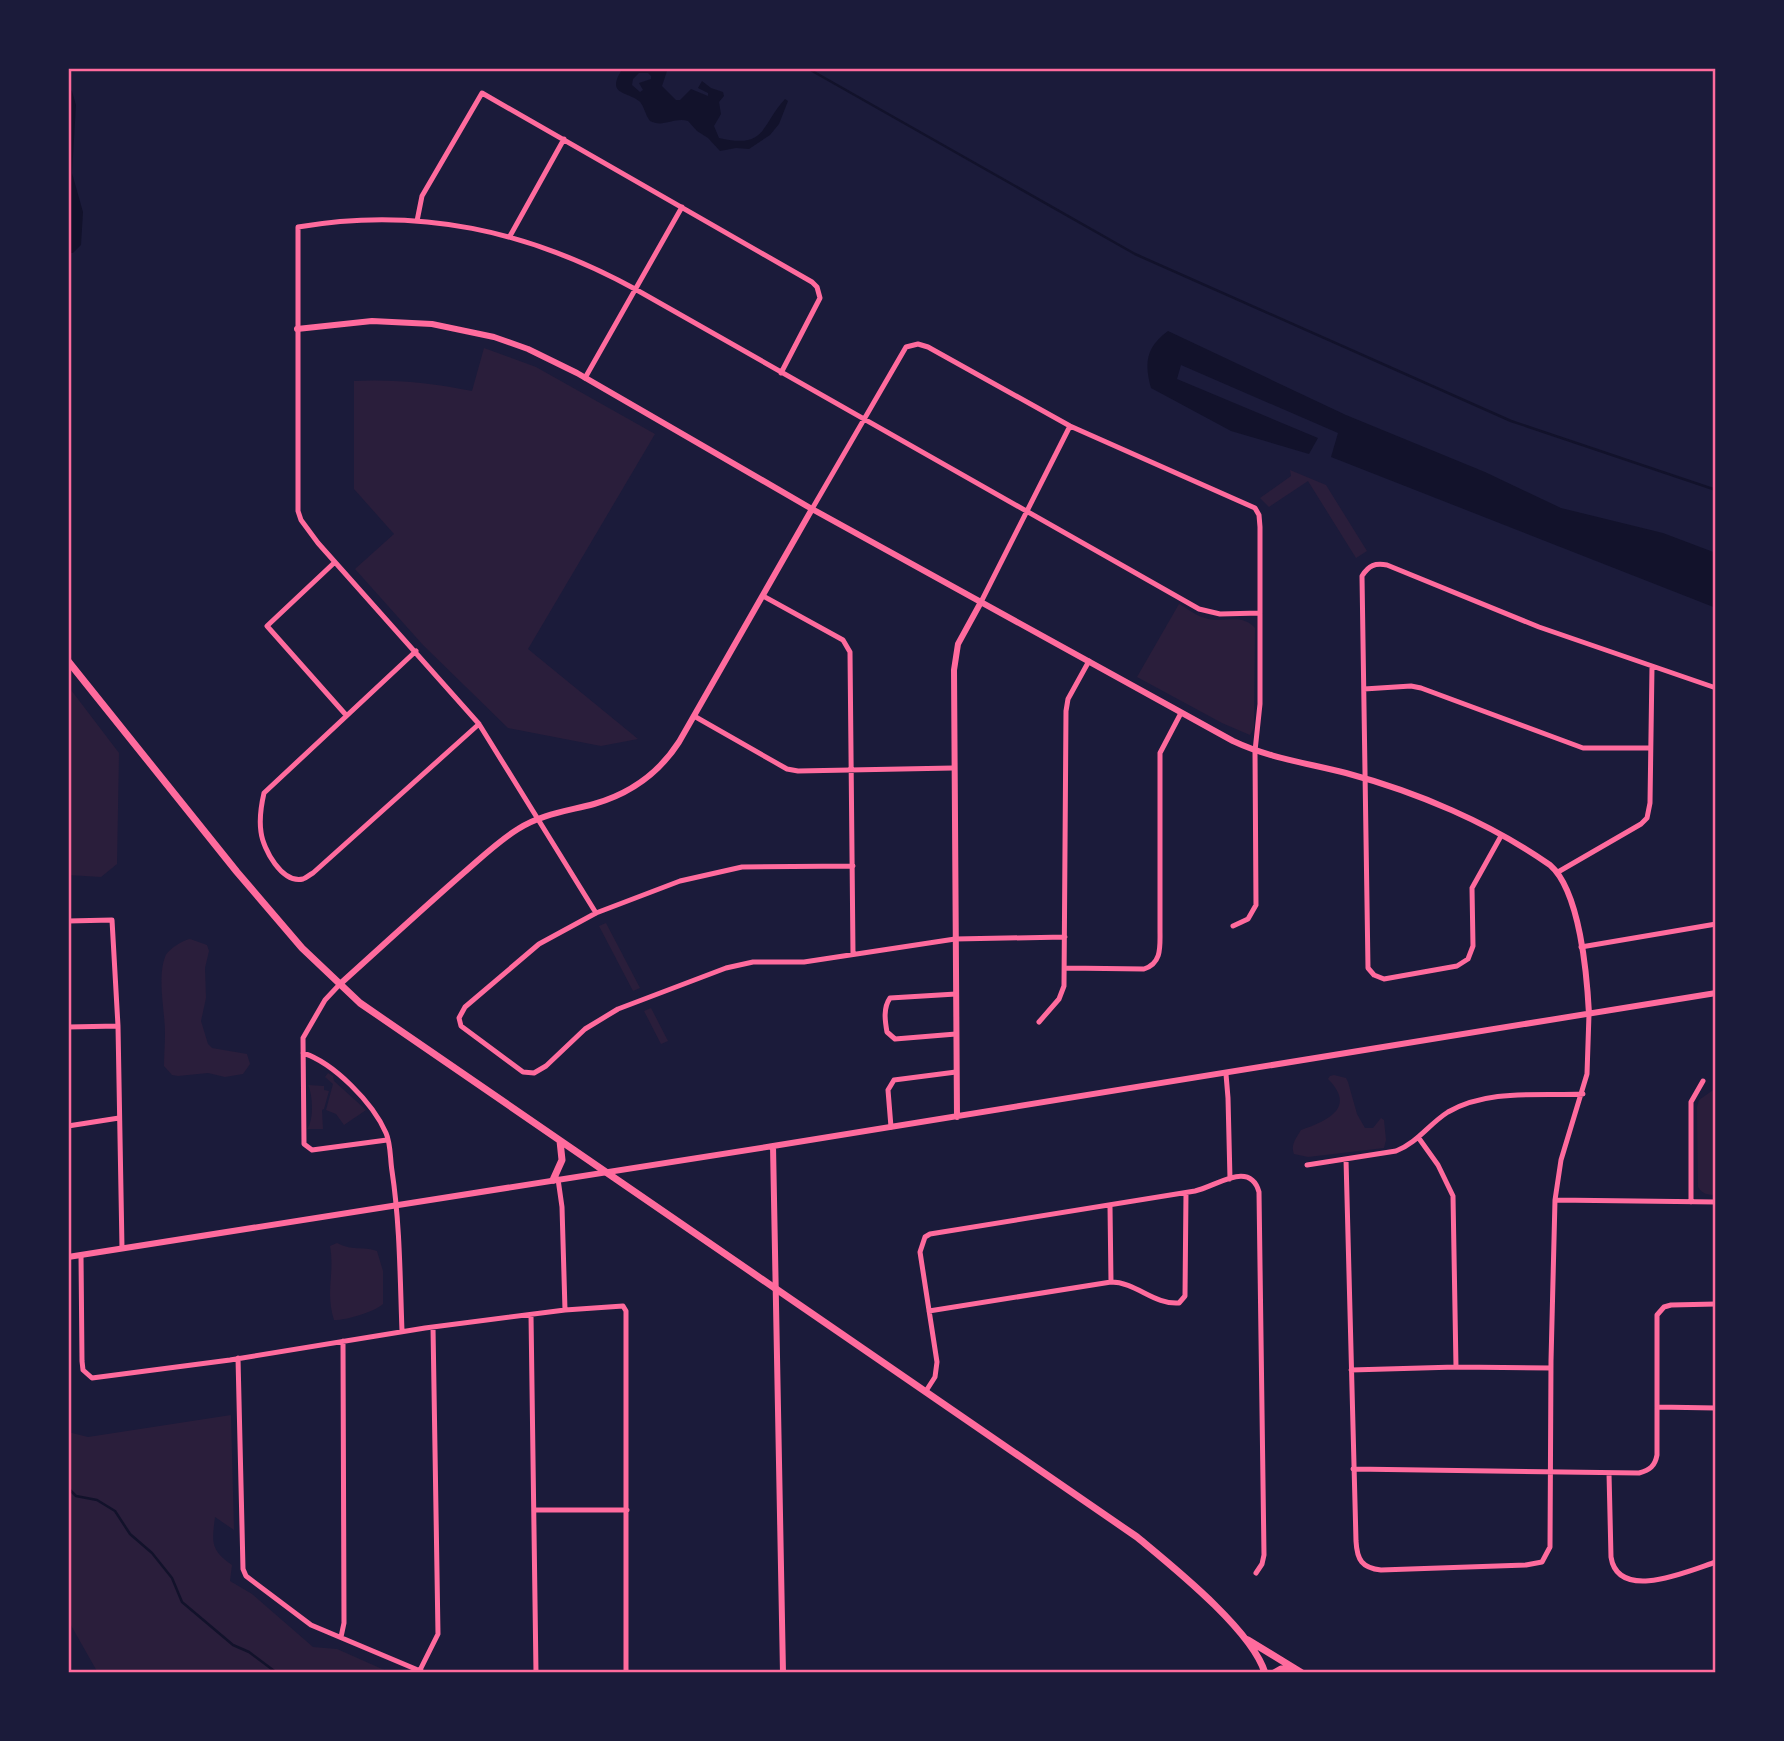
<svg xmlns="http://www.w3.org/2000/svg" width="1784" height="1741" viewBox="0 0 1784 1741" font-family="Jost,sans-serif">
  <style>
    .green { fill: #2a1e3b }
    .water { fill: #12122b; fill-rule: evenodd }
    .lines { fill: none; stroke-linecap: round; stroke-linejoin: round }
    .stream { stroke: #12122b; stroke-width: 2.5 }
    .minor { stroke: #ff6b9d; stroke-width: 5 }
    .tertiary { stroke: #ff6b9d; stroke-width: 6 }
    .secondary { stroke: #ff6b9d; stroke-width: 7 }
    .neatline { fill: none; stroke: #ff6b9d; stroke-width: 2.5 }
  </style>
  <rect width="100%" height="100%" fill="#1b1b3a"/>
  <path class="green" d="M484,348L536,367L655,434L528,649L638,739L601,746L508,728L423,645L355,569L394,534L354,489V381C394,379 432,383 472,391Z
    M1290,470L1326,485L1367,551L1356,558L1308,481L1269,507L1260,498L1291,476Z
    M1179,604C1187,608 1196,616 1205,618C1223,624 1241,612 1255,628L1254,728L1250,735L1222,723L1137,677Z
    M68,686L119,753L117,864L101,877L68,875Z
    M606,923L640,988L633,991L599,926Z
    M190,939L207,945L209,951L205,968L206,998L201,1021L208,1044L212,1048L247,1054L250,1064L243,1074L225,1077L208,1073L178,1076L172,1075L164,1066C164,1055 165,1044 165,1033C165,1011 157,978 165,957C167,950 183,940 190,939Z
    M651,1008L668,1041L661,1044L644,1011Z
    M328,1073L333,1076L334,1081L366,1110L344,1125L336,1114L326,1110L333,1084L325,1077Z
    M1334,1075L1346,1078L1348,1082L1357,1114L1365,1128H1373L1381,1118L1384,1120L1386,1140L1384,1148L1308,1157L1294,1154C1290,1145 1297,1137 1301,1130C1327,1121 1357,1108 1328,1079L1330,1076Z
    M308,1085L324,1086V1090L329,1091L324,1109L322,1110L323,1129H307C314,1120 313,1095 308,1085Z
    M1716,1088V1195C1708,1195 1702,1194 1698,1187L1697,1107L1699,1100Z
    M337,1243C352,1251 362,1246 377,1251L383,1271V1304C374,1312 347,1320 334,1320C325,1291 335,1274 330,1246Z
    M231,1415L234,1530L215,1517C212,1542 210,1550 232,1565L230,1581L252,1594L313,1647L337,1649L391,1673H98L68,1620V1432L88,1437Z"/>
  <path class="water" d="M623,68L629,70L632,68H668L662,86L676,100H680L691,89L708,96V93L698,88L702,81L711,88L723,92L724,96L719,102L721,114L714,126L719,138C767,149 760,126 785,99L788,101L779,124L770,135L749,149L736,148L720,151L708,138L697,131L688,121C674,117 663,128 650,121C645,115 644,105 639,101C626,91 605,95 623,68ZM639,73H648L651,76V79L639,83L643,90L640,92L632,85L633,79Z
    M68,88L72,91L76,105L72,173L83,212L81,245L73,253H68Z
    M1168,331L1346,415L1485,472L1561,508L1663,533L1716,553V608L1331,457L1338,433L1181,365L1177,379L1318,438L1309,454L1231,431L1151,388C1144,363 1146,347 1168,331Z"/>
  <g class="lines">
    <path class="stream" d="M807,68L1135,254L1511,421L1716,490
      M68,1488L76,1496L97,1500L115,1511L130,1534L152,1553L172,1578L182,1602L233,1645L249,1652L277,1673"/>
    <path class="minor" d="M417,221L422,196L482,93L812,282L817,287L820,298L781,373
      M510,236L564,139
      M585,378L682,207
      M812,509L906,347L918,344L928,347L1070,426L1255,508L1259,515L1260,527V704L1255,751L1256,905L1248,919L1233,926
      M335,562L267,626L346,715
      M763,596L843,640L850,652L853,954
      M981,602L1070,426
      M416,651L264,793C261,806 259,819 261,832C263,849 282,884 303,879C306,878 309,875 313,873L479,724
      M1364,689L1411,686L1421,688L1583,748H1650
      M694,716L787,769L798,771L953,768
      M1501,836L1472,888L1473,946L1468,959L1457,966L1384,979L1374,975L1368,968L1362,576C1369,565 1375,563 1387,565L1539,627L1716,688
      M853,866L742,867L680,881L596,913L539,944L465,1007L459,1018L461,1026L523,1072L534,1073L546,1066L585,1029L618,1009L726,968L753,962H804L955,939L1065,937
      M1558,872L1641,824L1647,818L1650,803L1652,667
      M596,913L479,724L318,543L301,520L298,511V227C419,206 529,231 635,289L1199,609L1220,614L1260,613
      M68,921L112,920L118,1026L122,1248
      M1581,947L1716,924
      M1066,968L1144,969C1162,963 1160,947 1160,930V753L1181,713
      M340,984L325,1000L303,1038L304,1144L312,1150L387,1140
      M956,994L890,998C883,1008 885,1021 887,1032L895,1039L956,1034
      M1039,1022L1059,999L1064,986L1066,711L1068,699L1089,661
      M68,1027L118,1026
      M303,1053C334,1063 373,1103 386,1133C391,1144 390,1159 392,1171C400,1224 400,1278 402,1331
      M1226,1074L1228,1098L1230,1179
      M68,1126L119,1118
      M891,1127L888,1090L894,1080L956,1072
      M1418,1137L1438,1165L1453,1196L1456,1367
      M1346,1159L1356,1541C1357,1560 1362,1568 1381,1570L1526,1565L1542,1562L1550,1547L1551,1361L1555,1200L1561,1160L1587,1074L1589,1014
      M1307,1165L1396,1151C1417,1143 1429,1124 1448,1112C1488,1089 1538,1096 1583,1094
      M558,1179L562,1207L565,1310
      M1555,1200L1716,1202
      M1691,1202V1102L1703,1081
      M1110,1206L1111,1282
      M81,1255L82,1361L83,1370L92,1378L230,1360L425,1328L565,1310L623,1306L626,1311V1673
      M929,1311L1111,1282C1136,1282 1154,1305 1179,1303L1185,1296L1186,1193
      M531,1315L536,1673
      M238,1358L243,1569L246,1576L311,1625L425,1673
      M1351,1370L1456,1367L1551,1368
      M926,1391L935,1377L937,1362L920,1252L925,1237L930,1234L1195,1191C1217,1186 1250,1160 1259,1192L1264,1555L1262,1564L1256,1573
      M1657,1407L1716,1408
      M1353,1469L1639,1473C1650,1470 1655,1466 1657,1455V1315L1664,1307L1671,1305L1716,1304
      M1609,1473L1611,1557C1618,1603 1691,1570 1716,1562
      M534,1510H627
      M341,1637L344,1623L343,1341
      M420,1670L438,1634L433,1327
      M68,1672V1673"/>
    <path class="tertiary" d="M297,329L372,321L432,324L494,337L528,349L577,373L812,509L1233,741C1269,758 1307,763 1346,773C1417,792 1490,823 1550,865C1580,891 1587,975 1589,1014
      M340,984C380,948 419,912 460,876C479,860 497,842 518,829C541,814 568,811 594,804C629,794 659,773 679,742L812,509
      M957,1117L954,670L958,644L981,602
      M773,1146L783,1673
      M68,1257L773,1146L1716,993"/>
    <path class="secondary" d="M68,661L237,872L302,948L360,1003L1137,1537C1173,1567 1252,1630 1265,1673
      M553,1180L562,1160L560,1141
      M1248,1640L1302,1673
      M1274,1673L1281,1669L1292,1668"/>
  </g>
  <rect width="1784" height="1741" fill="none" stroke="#1b1b3a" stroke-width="140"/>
  <rect x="70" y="70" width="1644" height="1601" class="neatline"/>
</svg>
